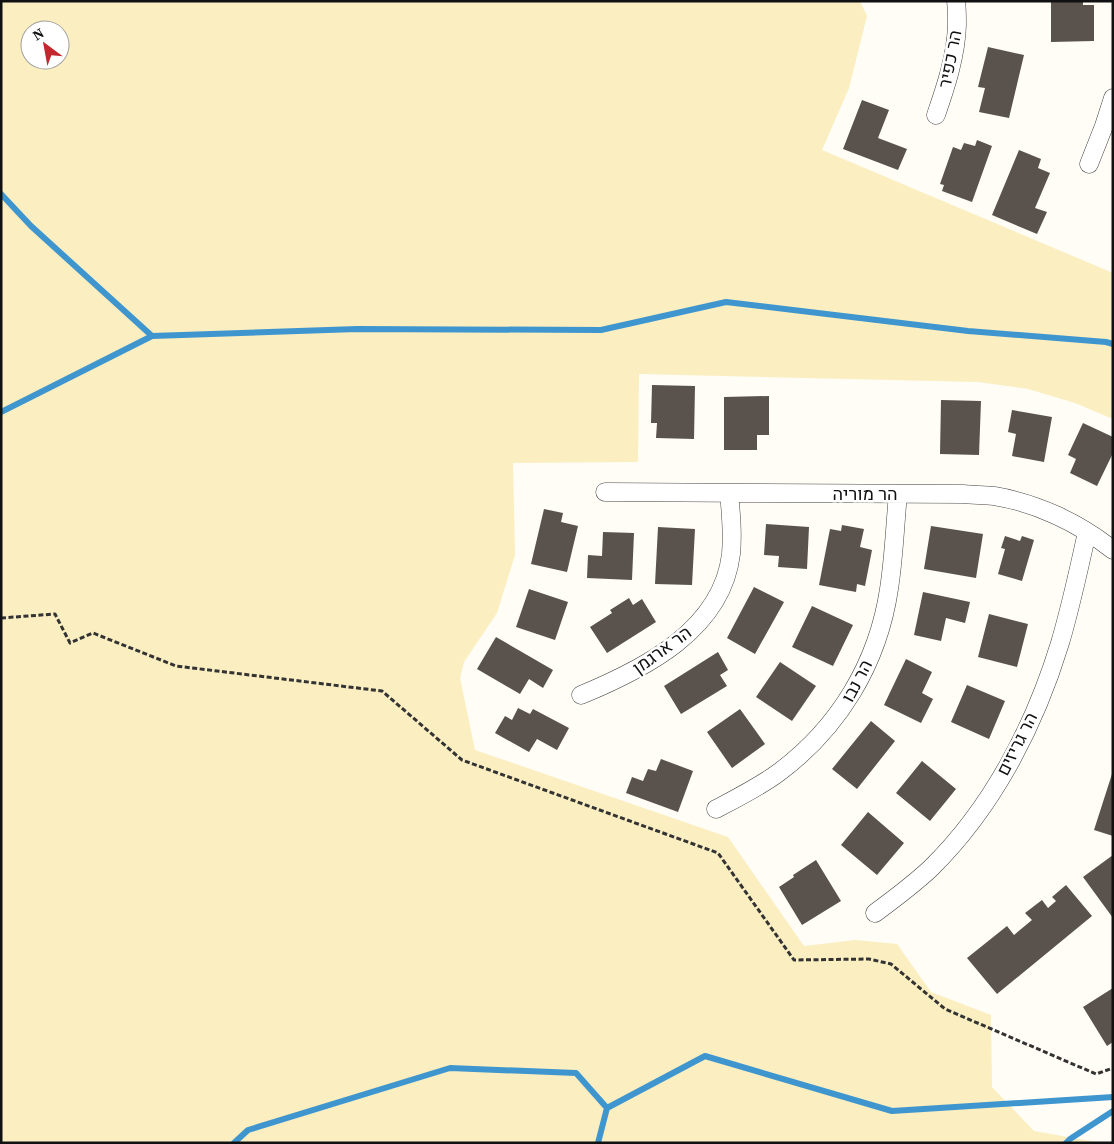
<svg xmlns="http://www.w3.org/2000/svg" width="1114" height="1144" viewBox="0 0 1114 1144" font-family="'Source Serif 4',Heebo,serif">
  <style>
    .sand { fill: #fbeec1; fill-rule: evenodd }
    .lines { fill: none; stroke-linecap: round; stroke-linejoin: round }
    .stream { stroke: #3f96cf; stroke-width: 6 }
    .building { fill: #5a524d }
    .minor-casing { stroke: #444; stroke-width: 19 }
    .path { stroke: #333; stroke-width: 3; stroke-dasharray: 5 2.5; stroke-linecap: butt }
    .minor { stroke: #fff; stroke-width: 18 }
    .labels { text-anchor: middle; stroke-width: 5; stroke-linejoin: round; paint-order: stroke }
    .street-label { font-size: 18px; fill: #111; stroke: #fff }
  </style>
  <rect width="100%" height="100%" fill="#fffdf5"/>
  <path class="sand" d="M1,1H860L867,16L849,88L822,150L1113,273V419L1075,403L1028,389L978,382L639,374L638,462L513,463L515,555L497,613L464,662L460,678L475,750L728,837L804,946L855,940L897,944L931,992L991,1015L992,1087L1034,1131L1102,1143H1ZM30,30H60V60H30Z"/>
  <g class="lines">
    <path class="stream" d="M1,194L31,226L152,336L357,329L601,330L726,302L968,331L1106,342L1113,344
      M1,412L152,336
      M234,1143L248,1130L450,1068L576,1073L607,1108L705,1056L892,1111L1113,1097
      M598,1143L607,1108
      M1066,1143L1070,1139L1113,1111"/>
  </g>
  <path class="building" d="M1051,1H1083V5H1094V41L1051,42Z
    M988,47L1024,55L1009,118L979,112L985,88L978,87Z
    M862,100L889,110L878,138L907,149L898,170L843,149Z
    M977,140L992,146L972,202L942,191L944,185L940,184L953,147L961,150L964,143L975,146Z
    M1019,150L1041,159L1038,168L1050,173L1035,208L1047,212L1037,234L992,215Z
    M652,385L695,386L694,439L656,438L657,423H651Z
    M769,396V435H757V450H724V397Z
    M941,400L981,401L979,455L940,454Z
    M1012,410L1052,417L1044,462L1012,456L1016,434L1008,432Z
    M1083,423L1113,437V453L1097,486L1070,473L1076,459L1068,455Z
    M544,509L563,513L561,522L578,526L567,572L531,564Z
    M766,524L809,527L807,569L778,567L779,556L764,555Z
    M842,525L864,529L860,547L872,550L865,586L857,584L856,592L819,585L830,529L841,531Z
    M931,526L983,534L976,578L924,569Z
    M658,527L695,529L692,585L655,584Z
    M603,532L634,533L632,580L587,578L588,555L602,556Z
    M1005,536L1020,541L1022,536L1034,540L1022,581L998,574L1005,549L1001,548Z
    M754,587L784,602L755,654L727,638Z
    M529,589L568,602L555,640L516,627Z
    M923,592L970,602L965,623L946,618L941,641L914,635Z
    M629,598L633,605L642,599L656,622L607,653L590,627L612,613L610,610Z
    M812,606L853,625L833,666L792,647Z
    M989,614L1028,624L1017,667L978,657Z
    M496,637L553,670L543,688L529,679L520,694L477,669Z
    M718,652L728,670L720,675L727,686L681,714L664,686Z
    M906,659L932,672L922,693L933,699L921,723L884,705Z
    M780,662L816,686L792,721L756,697Z
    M967,685L1005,701L989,739L951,722Z
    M518,708L530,714L533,709L569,728L557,750L537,739L529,752L495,733L505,716L512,720Z
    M740,709L765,744L732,768L707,732Z
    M871,721L895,741L857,789L832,769Z
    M661,759L693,771L678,812L626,793L632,777L643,781L648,769L656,771Z
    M922,761L956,789L930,821L896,793Z
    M1112,774H1113V836L1094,830Z
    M868,812L904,843L877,875L841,845Z
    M1113,855V918L1083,877Z
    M816,860L841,901L802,925L779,887L794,877L793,875Z
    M1066,885L1092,916L997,994L967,958L1007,926L1014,935L1032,920L1025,913L1042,900L1048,908L1056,901L1052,897Z
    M1113,988V1042L1107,1046L1083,1007Z"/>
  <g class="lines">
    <defs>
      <path id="minor" d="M936,115C946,86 956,56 957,25C957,17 957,9 956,1
        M1089,164L1104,126L1113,98
        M605,492L963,494C973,495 983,495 994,496C1037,503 1079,523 1113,550
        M581,695C644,669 722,630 731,554C733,533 731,513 729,493
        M716,809C737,798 759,787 778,773C839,728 878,663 889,589C894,557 895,525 898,494
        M875,913C894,899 913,885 931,868C993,807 1035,725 1060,643C1071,606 1079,569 1087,532"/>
    </defs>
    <use href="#minor" class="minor-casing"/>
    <path class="path" d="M1,618L55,614L70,643L93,633L176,666L382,691L462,760L718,853L794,960L869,959L891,964L945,1009L1096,1074L1113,1068"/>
    <use href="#minor" class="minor"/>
  </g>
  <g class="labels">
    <g class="street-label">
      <text transform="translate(950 59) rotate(-79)" y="6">הר כפיר</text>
      <text x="865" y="500">הר מוריה</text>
      <text transform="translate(662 650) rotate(-36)" y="6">הר ארגמן</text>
      <text transform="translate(857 681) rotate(-62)" y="6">הר נבו</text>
      <text transform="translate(1017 744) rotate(-63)" y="6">הר גריזים</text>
    </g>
  </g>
  <rect width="1114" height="1144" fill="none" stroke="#111111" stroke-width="5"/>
  <g transform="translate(45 45) rotate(328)"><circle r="24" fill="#ffffff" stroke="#a0a0a0"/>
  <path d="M0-4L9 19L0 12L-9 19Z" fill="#c4262e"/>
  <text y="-8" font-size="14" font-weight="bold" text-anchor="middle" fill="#111111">N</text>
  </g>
</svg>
